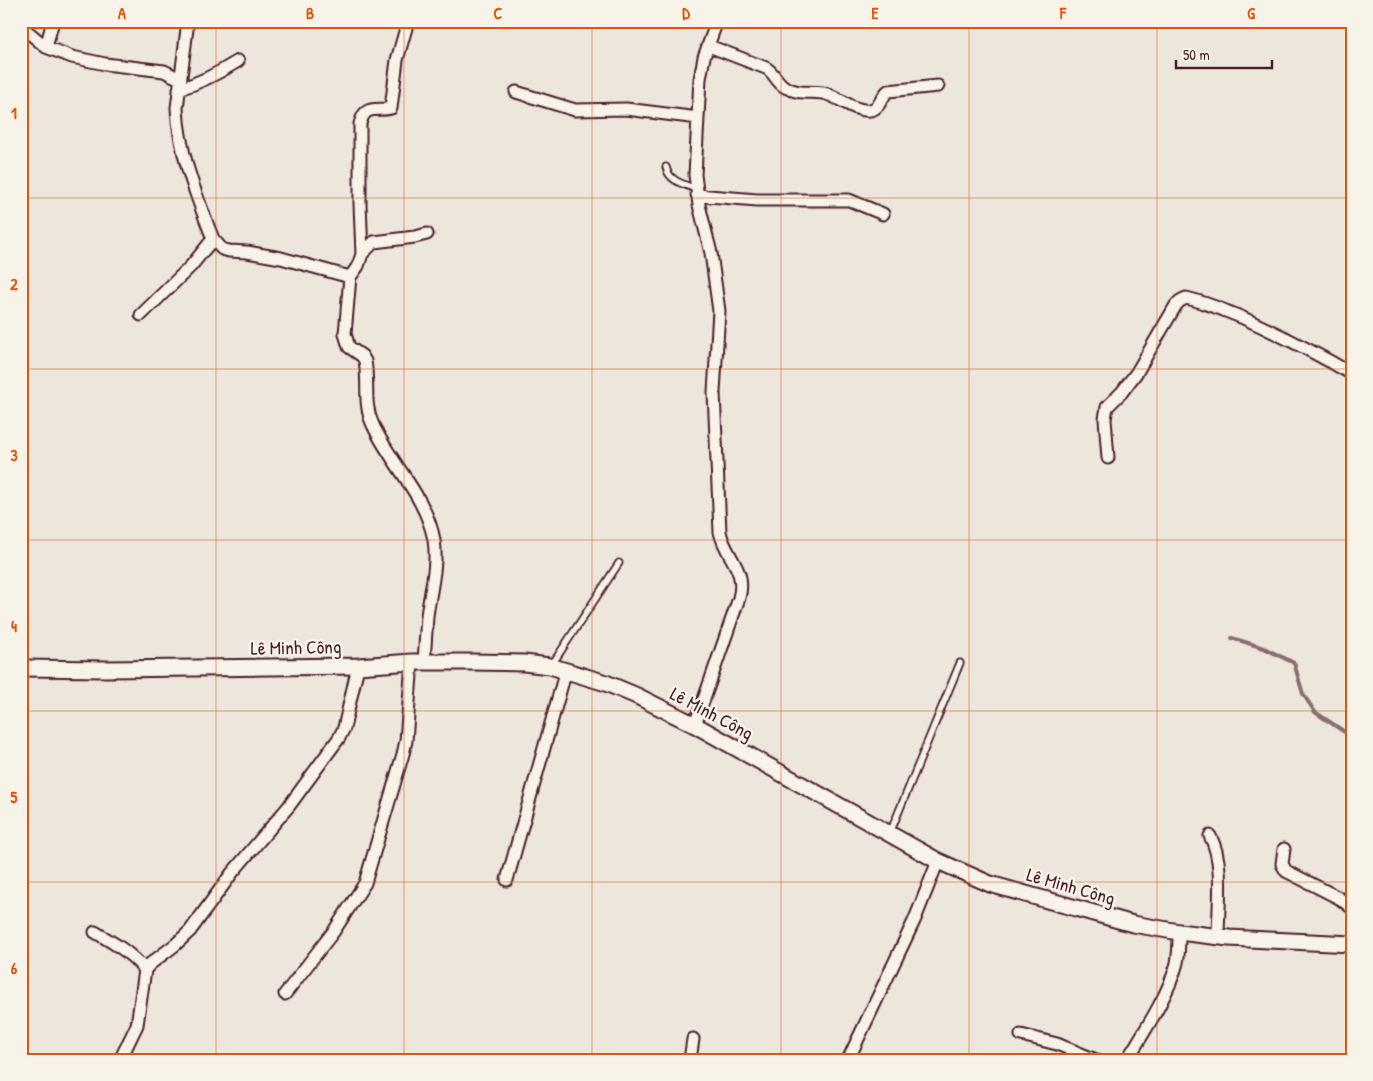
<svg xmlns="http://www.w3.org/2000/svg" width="1373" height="1081" viewBox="0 0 1373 1081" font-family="'Patrick Hand',sans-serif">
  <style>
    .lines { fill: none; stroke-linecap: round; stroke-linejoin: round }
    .stream { stroke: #896c6f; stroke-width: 4 }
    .service-casing { stroke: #4a1f2b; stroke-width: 9 }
    .minor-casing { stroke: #4a1f2b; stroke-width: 15 }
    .secondary-casing { stroke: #4a1f2b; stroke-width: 19 }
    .service { stroke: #f7f3e8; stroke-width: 5.5 }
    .minor { stroke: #f7f3e8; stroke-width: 11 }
    .secondary { stroke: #f7f3e8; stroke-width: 15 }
    .grid { fill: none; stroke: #e0560e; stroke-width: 1; stroke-opacity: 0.55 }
    .labels { text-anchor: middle; stroke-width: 5; stroke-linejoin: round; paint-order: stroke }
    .street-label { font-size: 19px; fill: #4a1f2b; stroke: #f7f3e8 }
    .neatline { fill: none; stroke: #e0560e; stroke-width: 2 }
    .grid-label { font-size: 16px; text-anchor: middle; font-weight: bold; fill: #e0560e }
  </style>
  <rect width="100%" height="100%" fill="#ece6dd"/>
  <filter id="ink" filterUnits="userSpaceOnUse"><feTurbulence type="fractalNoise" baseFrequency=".02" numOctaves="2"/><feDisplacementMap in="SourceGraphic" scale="10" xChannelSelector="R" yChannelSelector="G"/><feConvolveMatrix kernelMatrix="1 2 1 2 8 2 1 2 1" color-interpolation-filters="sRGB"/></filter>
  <g filter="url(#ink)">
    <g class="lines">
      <path class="stream" d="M1232,638L1264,648L1294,663L1303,694L1315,712L1352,737"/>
      <defs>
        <path id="service" d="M666,167C669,181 683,184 696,189
          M551,666L619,563
          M890,833L960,663"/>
        <path id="minor" d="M188,21L177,108C179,154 197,197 213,239L222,249L229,251L247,252L281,258L350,277
          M408,21L397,60L391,108C377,112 365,103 360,124V204L362,254L358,266L350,277L345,334L349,347L362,356L365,361C369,383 363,405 373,425C391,464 426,496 434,540C438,565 430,592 427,616C426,631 425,647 424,662
          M21,26L46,47L72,57L105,64L164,71L180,79
          M709,46L766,68C775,73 776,82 785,87C800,95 808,91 823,93C839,96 853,112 870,110C880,109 881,97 888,91L938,86
          M46,47L53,21
          M179,89C200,83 219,73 238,61
          M516,92L575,110L626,109L698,118
          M697,195L757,200H849L883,214
          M362,254L374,242L415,237L427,234
          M141,315L191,266L213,239
          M1108,458L1105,419L1107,407L1122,392L1137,372L1176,305L1180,301L1186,298C1205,302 1223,310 1241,317C1279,334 1316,353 1352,374
          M695,725L739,598C747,569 726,558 720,532L714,392L719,311L711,253L699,205L695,175L700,79L704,57L717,21
          M1210,836C1225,862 1218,907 1218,937
          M1284,849L1282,864L1286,871L1339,898L1352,908
          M507,880L566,670
          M95,932C114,943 131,953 145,970
          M285,994L334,931L365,883L403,754L406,741L412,662
          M1021,1035L1057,1044L1096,1060
          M120,1060L137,1025L145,970L150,964L175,945L190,931L232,873L289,806L339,738L344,728L358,666
          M690,1060L693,1039
          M848,1060L915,919L938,861
          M1127,1060C1144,1032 1169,994 1177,963C1179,953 1179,942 1179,932"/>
        <path id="secondary" d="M21,668L105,669L358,666L412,662H472L524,663L550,666L606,683L637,696L695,725L938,861L990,884L1133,924L1179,932L1229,938L1352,944"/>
      </defs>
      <use href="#service" class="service-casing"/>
      <use href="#minor" class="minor-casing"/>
      <use href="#secondary" class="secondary-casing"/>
      <use href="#service" class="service"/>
      <use href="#minor" class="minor"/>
      <use href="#secondary" class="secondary"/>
    </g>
  </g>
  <path class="grid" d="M216,21V1060M404,21V1060M592,21V1060M781,21V1060M969,21V1060M1157,21V1060M21,198H1352M21,369H1352M21,540H1352M21,711H1352M21,882H1352"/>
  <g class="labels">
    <g class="street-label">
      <text transform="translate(296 647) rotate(-1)" y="7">Lê Minh Công</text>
      <text transform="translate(712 713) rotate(28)" y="7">Lê Minh Công</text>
      <text transform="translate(1071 886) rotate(16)" y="7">Lê Minh Công</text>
    </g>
  </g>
  <rect width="1373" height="1081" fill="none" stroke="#f7f3e8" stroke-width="55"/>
  <path d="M1176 60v8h96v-8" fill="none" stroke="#4a1f2b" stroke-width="2.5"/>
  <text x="1183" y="60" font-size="15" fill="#4a1f2b" stroke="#f7f3e8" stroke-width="4" paint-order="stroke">50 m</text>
  <rect x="28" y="28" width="1318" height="1026" class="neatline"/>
  <g class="grid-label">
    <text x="122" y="19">A</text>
    <text x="310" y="19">B</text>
    <text x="498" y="19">C</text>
    <text x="686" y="19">D</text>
    <text x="875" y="19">E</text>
    <text x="1063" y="19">F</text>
    <text x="1251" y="19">G</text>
    <text x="14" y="119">1</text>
    <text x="14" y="290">2</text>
    <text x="14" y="461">3</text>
    <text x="14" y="632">4</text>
    <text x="14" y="803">5</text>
    <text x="14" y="974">6</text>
  </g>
</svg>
